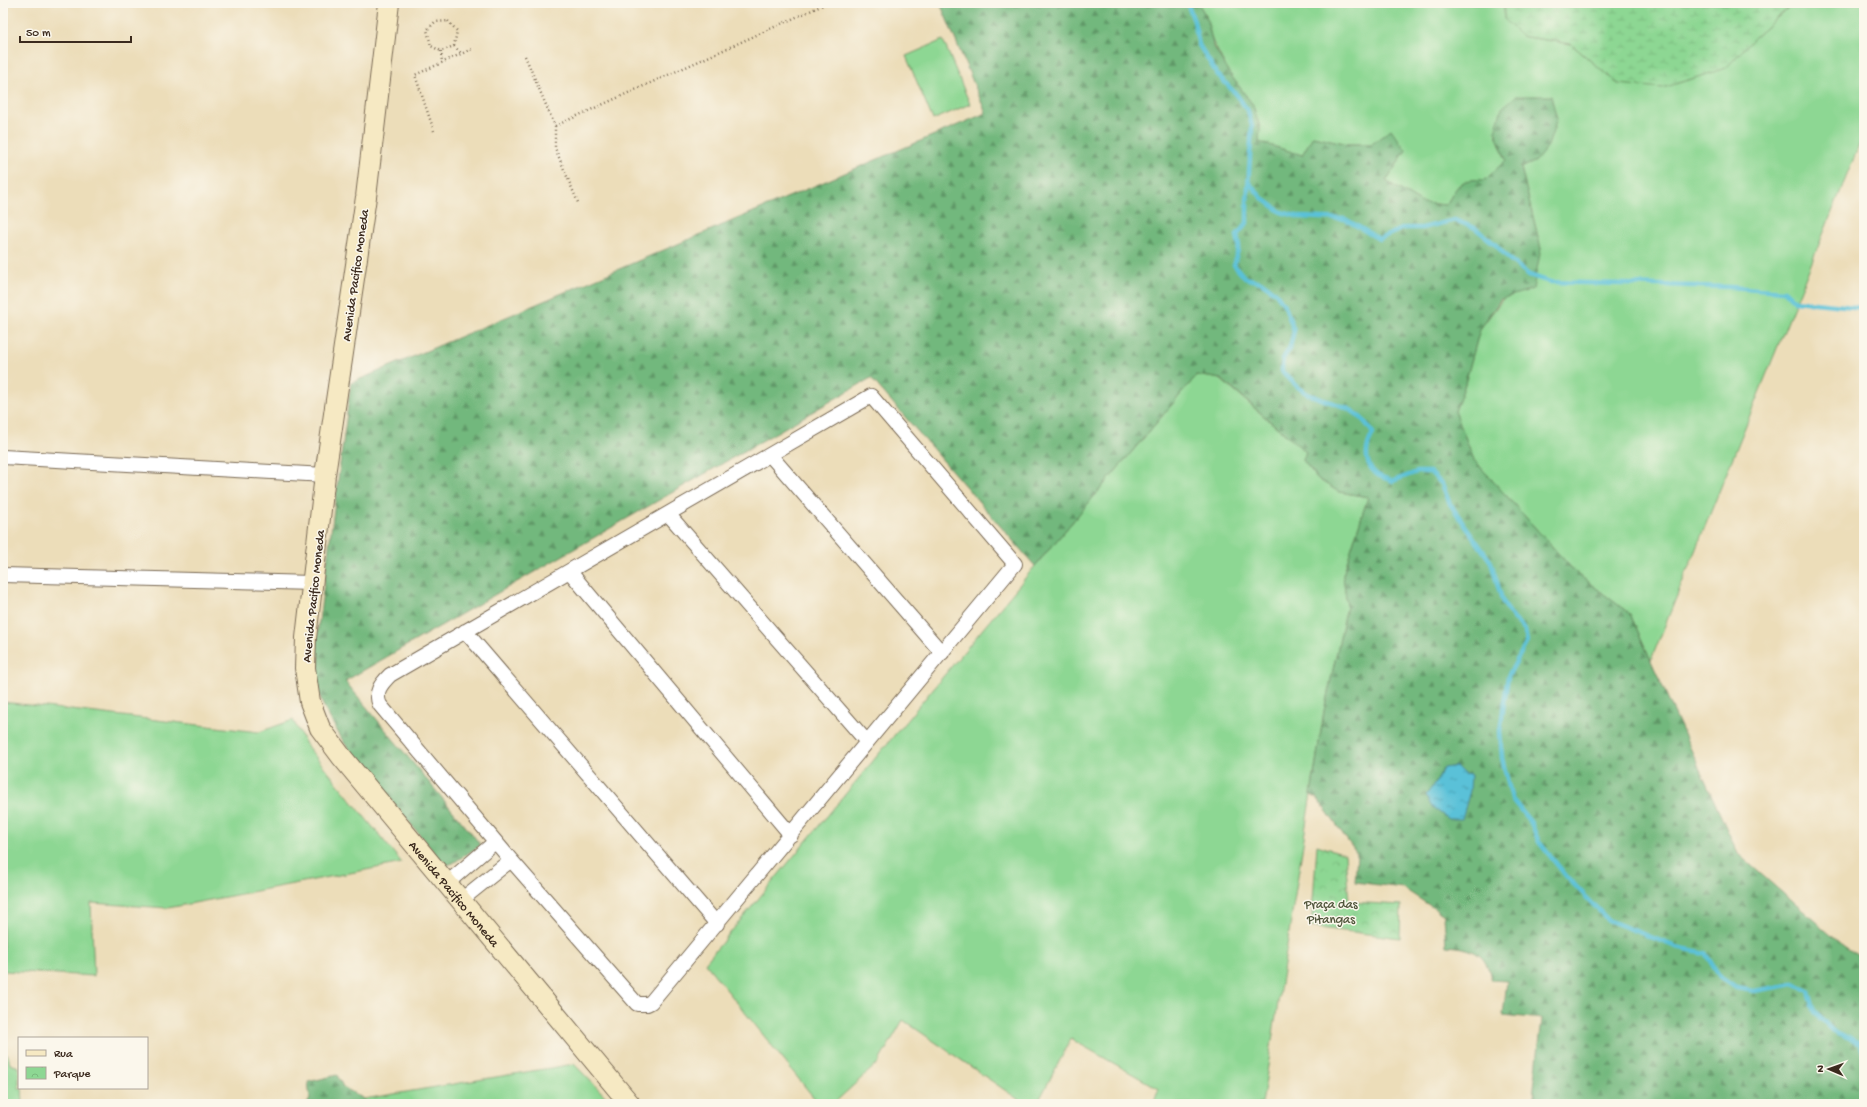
<svg xmlns="http://www.w3.org/2000/svg" width="1867" height="1107" viewBox="0 0 1867 1107" font-family="'Gochi Hand',sans-serif">
  <style>
    .grass { fill: #8dd793; stroke: #648058 }
    .forest { fill: url(#forest-firs); stroke: #56714e }
    .wetland { fill: url(#wetland-marsh); stroke: #648058 }
    .park { fill: url(#park-crowns); stroke: #648058 }
    .water { fill: url(#water-ripples); stroke: #4a767b }
    .lines { fill: none; stroke-linecap: round; stroke-linejoin: round }
    .stream { stroke: #5ac1d8; stroke-width: 4.5 }
    .street-casing { stroke: #796954; stroke-width: 16 }
    .secondary-casing { stroke: #796954; stroke-width: 22 }
    .path { stroke: #796954; stroke-width: 2.5; stroke-dasharray: 1 3; stroke-linecap: butt }
    .street { stroke: #fff; stroke-width: 14 }
    .secondary { stroke: #f6e9c3; stroke-width: 20 }
    .labels { text-anchor: middle; stroke-width: 3; stroke-linejoin: round; paint-order: stroke }
    .street-label { font-size: 13px; fill: #3b2a1e; stroke: #fbf7ec }
    .park-label { font-size: 13px; fill: #50553b; stroke: #fbf7ec }
  </style>
  <defs>
    <pattern id="forest-firs" width="22" height="20" patternUnits="userSpaceOnUse"><rect width="22" height="20" fill="#72b87d"/><path d="M5 1l3.5 6h-7zM16 11l3.5 6h-7z" fill="#5f9666"/></pattern>
    <pattern id="wetland-marsh" width="20" height="14" patternUnits="userSpaceOnUse"><rect width="20" height="14" fill="#8dd793"/><path d="M1 5h8M5 5V1M11 12h8M15 12V8" fill="none" stroke="#7bb97e"/></pattern>
    <pattern id="park-crowns" width="20" height="18" patternUnits="userSpaceOnUse"><rect width="20" height="18" fill="#8dd793"/><path d="M2 6a3 3 0 1 1 6 0M12 15a3 3 0 1 1 6 0" fill="none" stroke="#7bb97e"/></pattern>
    <pattern id="water-ripples" width="26" height="14" patternUnits="userSpaceOnUse"><rect width="26" height="14" fill="#5ac1d8"/><path d="M2 4q2-2 4 0t4 0M15 11q2-2 4 0t4 0" fill="none" stroke="#4c9daf"/></pattern>
  </defs>
  <rect width="100%" height="100%" fill="#fbf7ec"/>
  <filter id="ink" filterUnits="userSpaceOnUse"><feTurbulence type="fractalNoise" baseFrequency=".025" numOctaves="2"/><feDisplacementMap in="SourceGraphic" scale="8" xChannelSelector="R" yChannelSelector="G"/><feConvolveMatrix kernelMatrix="1 2 1 2 8 2 1 2 1" color-interpolation-filters="sRGB"/></filter>
  <filter id="wash" filterUnits="userSpaceOnUse"><feTurbulence type="fractalNoise" baseFrequency=".012" numOctaves="4" result="noise"/><feDisplacementMap in="SourceGraphic" scale="16" xChannelSelector="R" yChannelSelector="G"/><feGaussianBlur stdDeviation="0.9" result="paint"/><feColorMatrix in="noise" values="0 0 0 0 0 0 0 0 0 0 0 0 0 0 0 0 0 1.4 0 .05"/><feComposite in="paint" operator="in"/></filter>
  <g filter="url(#wash)">
    <rect width="100%" height="100%" fill="#ecddb9"/>
    <path class="grass" d="M1198,3H1504V19L1521,36L1571,44L1618,84L1755,37L1794,3H1864V133L1651,660L1630,614L1575,572L1474,460L1455,411L1464,387L1480,329L1541,249L1521,168L1536,161L1495,131L1506,161L1485,181C1459,178 1459,184 1446,205L1422,203L1386,181L1406,150L1372,144H1348L1313,136L1302,155L1259,142L1260,128L1253,105L1229,73L1212,40L1206,16Z
      M943,40L970,104L933,120L906,56Z
      M1197,375L1220,379L1306,452L1303,460L1318,479L1339,492L1368,497L1343,575L1347,606L1324,711L1262,1104H1153L1159,1089L1071,1039L1037,1104H1025L903,1020L878,1063L833,1104H819L705,963L1035,566Z
      M3,702L259,732L293,720L307,746L402,863L168,908L91,903L94,976L3,971Z
      M3,1054L8,1055L10,1064L19,1067V1088H22L23,1104H3Z
      M574,1064L608,1099L598,1104H364V1099Z"/>
    <path class="forest" d="M940,3H1198L1206,16L1213,45L1229,73L1253,105L1260,128L1259,142L1302,155L1313,136L1348,144H1372L1391,129L1406,150L1386,181L1422,203L1446,205C1459,184 1459,178 1485,180L1506,160L1495,131L1502,108L1516,96H1551L1557,119L1548,146L1536,161L1521,168L1541,249L1533,289L1501,299L1480,329L1464,387L1455,411L1474,460L1575,572L1630,614L1738,854L1841,944L1864,960V1104H1532L1542,1019L1503,1015L1507,981L1491,980C1487,952 1471,948 1446,946L1444,915L1403,888L1355,882L1357,854L1318,799L1311,795L1324,711L1347,606L1343,575L1368,497L1339,492L1318,479L1303,460L1306,452L1221,379L1197,375L1035,566L871,378L345,681L481,845L453,863L447,865L441,861L345,744L333,724L322,703L315,676V651L351,383L986,113Z
      M337,1075L343,1087L364,1099V1104H307L310,1099L308,1082Z"/>
    <path class="wetland" d="M1504,3H1794L1755,37L1726,68L1663,88L1618,84L1571,44L1521,36L1504,19Z"/>
    <path class="park" d="M1317,845L1345,854L1349,902L1401,905L1400,938L1311,927Z"/>
    <path class="water" d="M1456,766L1464,774L1471,775L1470,791L1462,819H1448L1431,806L1426,795L1438,779L1443,768Z"/>
    <g class="lines">
      <path class="stream" d="M1187,3L1194,21L1199,45L1217,74L1237,95L1248,111L1252,126L1247,202V223L1237,235L1239,246L1234,265L1245,278L1261,282L1276,293L1285,306L1294,331L1290,347L1283,359L1282,371C1289,378 1298,389 1308,394C1338,407 1353,402 1373,433C1366,446 1363,461 1375,473C1379,477 1388,479 1393,481L1417,472H1430L1442,484L1450,504L1491,562L1503,603L1514,619L1525,630L1527,642L1508,676L1500,731L1502,758L1512,799L1531,823L1539,842L1567,877L1608,920L1676,947L1705,953L1720,977L1736,988L1754,991L1794,984L1809,991L1815,1013L1834,1031L1858,1042L1864,1054
        M1249,183L1262,198L1281,212L1300,217L1345,219L1379,239L1404,228H1422L1455,220L1475,228L1495,244L1509,259L1529,275L1550,282L1730,287L1784,291L1795,301L1864,308"/>
    </g>
  </g>
  <g filter="url(#ink)">
    <g class="lines">
      <defs>
        <path id="street" d="M871,396L1015,564L651,1002L647,1004H637L511,860L380,705C374,692 381,684 390,675Z
          M770,455L942,653
          M3,457L325,475
          M669,515L867,742
          M570,572L791,835
          M3,575L312,583
          M465,631L717,924
          M446,884L495,842
          M460,901L511,860"/>
        <g id="secondary">
          <path id="s1" d="M389,3L366,197L325,475L306,638L305,668L310,702L320,728L341,756L630,1104"/>
        </g>
      </defs>
      <use href="#street" class="street-casing"/>
      <use href="#secondary" class="secondary-casing"/>
      <path class="path" d="M448,21L457,31L454,46L441,51L431,46L427,30L435,22Z
        M454,46L462,54
        M441,51L442,63
        M525,56L555,126V148L579,205
        M555,126L823,5
        M434,131L415,75L472,49"/>
      <use href="#street" class="street"/>
      <use href="#secondary" class="secondary"/>
    </g>
  </g>
  <g class="labels">
    <g class="street-label">
      <text transform="translate(354 275) rotate(-82)" y="5">Avenida Pacifico Moneda</text>
      <text transform="translate(312 596) rotate(-84)" y="5">Avenida Pacifico Moneda</text>
      <text dy="5" stroke="none"><textPath href="#s1" startOffset="946">Avenida Pacifico Moneda</textPath></text>
    </g>
    <g class="park-label">
      <text x="1331" y="908">Praça das<tspan x="1331" dy="15">Pitangas</tspan></text>
    </g>
  </g>
  <rect width="1867" height="1107" fill="none" stroke="#fbf7ec" stroke-width="16"/>
  <rect x="18" y="1037" width="130" height="52" fill="#fbf7ec" stroke="#aea59a"/>
  <rect x="26" y="1050" width="20" height="6" fill="#f6e9c3" stroke="#aea59a"/>
  <text x="54" y="1057" font-size="12" fill="#3b2a1e">Rua</text>
  <rect x="26" y="1067" width="20" height="12" fill="url(#park-crowns)" stroke="#aea59a"/>
  <text x="54" y="1077" font-size="12" fill="#3b2a1e">Parque</text>
  <g transform="translate(1829 1069) rotate(272)" stroke="#fbf7ec" stroke-width="3" paint-order="stroke">
  <path d="M0-3L7 15L0 10L-7 15Z" fill="#3b2a1e"/>
  <text y="-6" font-size="11" font-weight="bold" text-anchor="middle" fill="#3b2a1e">N</text>
  </g>
  <path d="M20 36v6h111v-6" fill="none" stroke="#3b2a1e" stroke-width="2"/>
  <text x="26" y="36" font-size="12" fill="#3b2a1e" stroke="#fbf7ec" stroke-width="3" paint-order="stroke">50 m</text>
</svg>
